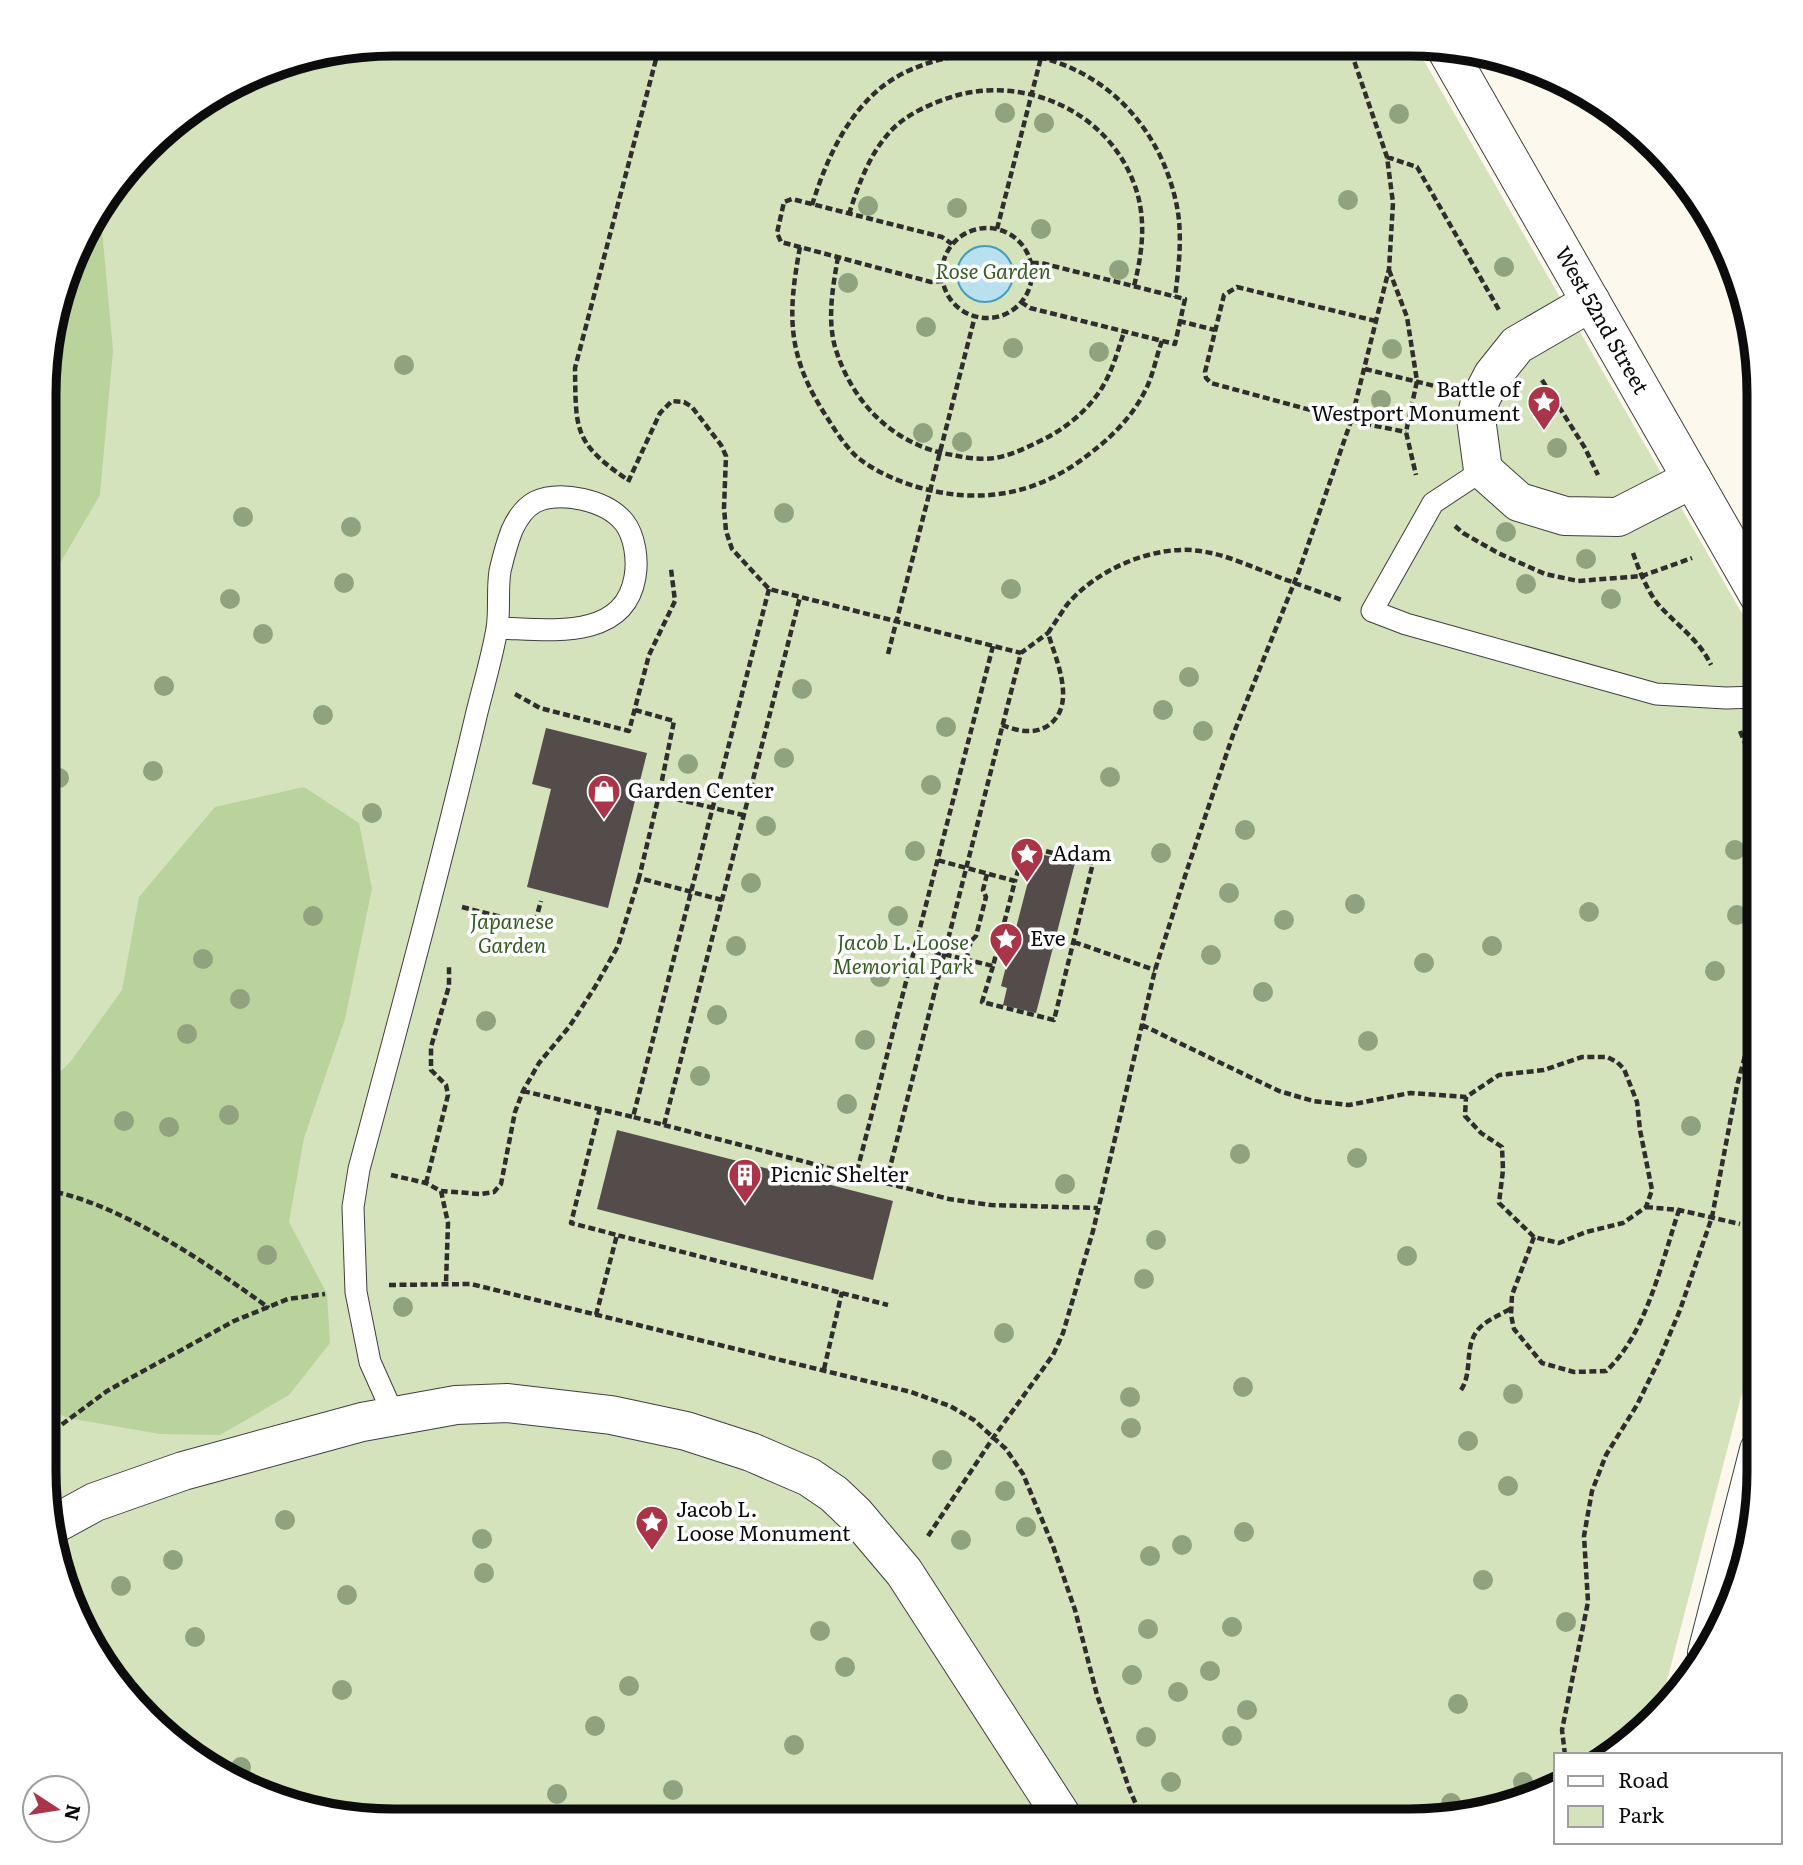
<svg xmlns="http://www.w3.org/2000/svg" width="1803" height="1865" viewBox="0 0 1803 1865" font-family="Literata,serif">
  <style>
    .green { fill: #d4e3bb }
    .forest { fill: #bad29c }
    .water { fill: #b8e0ee; stroke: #479bbd; stroke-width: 2 }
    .building { fill: #534c4a }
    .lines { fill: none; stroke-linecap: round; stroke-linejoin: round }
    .lane-casing { stroke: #3f3f3f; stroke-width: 23 }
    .street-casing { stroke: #3f3f3f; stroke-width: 40 }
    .path { stroke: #2e2e2e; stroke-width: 4.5; stroke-dasharray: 7 3.5; stroke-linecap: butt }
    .lane { stroke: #fff; stroke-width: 21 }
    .street { stroke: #fff; stroke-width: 38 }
    .tree { fill: #90a27e }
    .labels { text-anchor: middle; stroke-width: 7; stroke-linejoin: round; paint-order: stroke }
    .park-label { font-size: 21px; font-style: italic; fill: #365c24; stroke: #fff }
    .street-label { font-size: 21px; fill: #0c0c0c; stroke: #fff }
    .poi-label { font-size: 21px; fill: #0c0c0c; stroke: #fff; text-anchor: start }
    .rim { fill: none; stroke: #0c0c0c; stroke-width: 9 }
  </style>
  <rect width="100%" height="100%" fill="#fdf8ed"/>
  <path class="green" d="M394,44L1416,47L1759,643V1328L1658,1715L1612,1755H1556V1785L1521,1803L1431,1821H372L303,1809L219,1774L163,1734L103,1666L62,1584L44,1493L50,326L91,219L163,130L281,62Z"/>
  <path class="forest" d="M100,208L113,350L100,495L49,582L50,326L91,219Z
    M304,787L359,823L372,889L345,1019L304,1138L289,1222L327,1294L330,1343L289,1395L220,1435L160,1434L68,1418L45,1408L47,1085L71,1061L122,990L139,897L215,807Z"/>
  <path class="water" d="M957 274a28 28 0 1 1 56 0a28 28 0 1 1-56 0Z"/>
  <path class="building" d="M546,728L647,753L608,908L527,887L551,789L532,784Z
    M1041,854L1075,863L1036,1013L1003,1005L1007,988L1001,986L1031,870L1036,872Z
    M617,1130L893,1201L873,1280L597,1209Z"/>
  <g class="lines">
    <defs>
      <path id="lane" d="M1483,470L1433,503L1372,611L1406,624L1656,694L1726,698L1759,697
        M395,1418L370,1362L356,1292L353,1207L359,1169C400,1016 441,865 477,712C484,684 492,657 497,629C500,610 497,590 500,571C503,558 507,543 512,530C517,519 524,508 535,502C560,490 606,500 624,522C635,536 638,560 635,577C624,642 547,629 497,628"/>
      <g id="street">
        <path id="s1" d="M1445,47L1759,596"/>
        <path d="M1591,302L1517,345L1493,375L1481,398L1476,418L1483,470L1519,502L1565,516L1618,517L1692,479"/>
        <path d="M51,1526L95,1502L183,1471L362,1422L456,1405L508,1403L611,1415L686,1431L751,1452L809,1477L834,1494L855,1514L904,1572L1065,1821"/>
        <path d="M1707,1653L1759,1450"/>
      </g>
    </defs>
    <use href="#lane" class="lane-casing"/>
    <use href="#street" class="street-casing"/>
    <path class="path" d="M1387,157L1417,167L1499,310
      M812,205C825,164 843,121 877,91C904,67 944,56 980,53C1076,45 1155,107 1176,202C1183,232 1179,266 1175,297
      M849,214C858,186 869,155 889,133C905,114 934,102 958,95C1028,77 1106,112 1133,181C1147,215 1143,251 1134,286
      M942 273a45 45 0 1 1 90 0a45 45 0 1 1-90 0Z
      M997,229L1044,46
      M800,247C787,317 787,357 828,419C836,432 846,447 857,457C873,470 895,480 914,486C981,506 1039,495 1093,451C1114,435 1133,415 1145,391C1153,376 1156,357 1162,341
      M838,257C833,286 827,318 835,347C852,403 894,446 953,455C966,458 982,460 995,458C1011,455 1026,448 1040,441C1064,430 1089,410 1103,386C1113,369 1118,350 1124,332
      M1389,270L1407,317L1417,381L1406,432L1416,475
      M943,281L931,282L781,242L777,233L784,202L792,199L942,237L952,244
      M1021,302L1030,308L1175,344L1185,299L1041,263H1031
      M1179,321L1215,330
      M1376,321L1237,287L1224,295L1205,372L1206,378L1211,383L1351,421L1406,432
      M1365,369L1443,388
      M1542,380L1585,448L1598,475
      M625,478C573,442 576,428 575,368L660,44
      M628,482L660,413L672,401L684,402L692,407L721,445L726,456L724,508L726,531L732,549L769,589L1021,653
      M1455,526L1463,533L1498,553L1545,574L1578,581L1642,576L1692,558
      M1633,553C1639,570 1646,588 1657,603C1675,624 1699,639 1711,665
      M769,589L633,1117L664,1125L800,597
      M993,646L856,1175L886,1183L1021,653L1048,633
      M888,654L975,316
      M515,694L540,708L629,731L649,655L675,601L671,569
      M635,710L674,721L659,795
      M1002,725C1017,731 1035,735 1049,725C1077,704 1056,660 1048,633C1054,624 1060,615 1066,606C1095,570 1154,544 1200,551C1223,554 1245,564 1266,572C1291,582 1317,591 1342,600
      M1740,731L1750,755L1759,790
      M722,900L639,878L659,795L743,815
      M462,907L525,923L536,919L541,901
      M1074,942L1155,970
      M914,947L993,966L1015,881L937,860
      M966,960L971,941L976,936L986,897L983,890L987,874
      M993,966L982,1002L1054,1020L1093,863L1025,846L1015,881
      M1142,1025L1279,1091L1313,1101L1349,1105L1410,1093L1466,1097L1499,1075L1544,1070L1582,1057H1607L1617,1062L1624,1069L1637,1102L1640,1130L1652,1190L1646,1207L1623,1223L1586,1232L1559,1243L1534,1237L1499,1203L1503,1170L1502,1147L1481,1133L1465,1116L1466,1097
      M523,1091L633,1117
      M600,1108L571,1223L617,1235
      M664,1125L856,1175
      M391,1175L426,1183L441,1191L480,1194L494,1192L501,1184L515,1112L523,1091L539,1063L569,1027L595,987L618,946L639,878
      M426,1183L448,1095L446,1085L431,1070V1047L449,986V965
      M886,1183L949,1199L991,1205L1098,1208
      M46,1190C120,1203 208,1264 269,1308
      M441,1191L448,1223L446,1283
      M1646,1207L1679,1210L1740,1224
      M1534,1237L1512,1295L1511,1315L1514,1329L1542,1363L1574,1372L1606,1371C1646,1335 1662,1261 1679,1210
      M389,1285L471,1284L911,1392L950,1406L974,1420L1006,1449L1023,1474L1053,1546L1075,1610L1097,1695L1129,1788L1143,1821
      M596,1315L617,1235L888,1305
      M824,1369L842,1292
      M1461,1390C1473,1372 1464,1348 1477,1331C1484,1321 1500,1315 1510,1309
      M45,1437L107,1391L234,1321L288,1299L325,1294
      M928,1536L993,1438L1053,1355L1063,1333L1093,1231L1155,970L1187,870L1233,735L1299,571L1351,421L1389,269L1393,203L1387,157L1349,46
      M1565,1755L1562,1730L1588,1602L1584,1536L1592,1491L1606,1455L1637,1405L1659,1360L1680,1310L1712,1217L1737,1086L1759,1003"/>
    <use href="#lane" class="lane"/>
    <use href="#street" class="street"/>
  </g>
  <g class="tree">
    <circle cx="1005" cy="113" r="10"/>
    <circle cx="1399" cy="114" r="10"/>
    <circle cx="1044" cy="123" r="10"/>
    <circle cx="1348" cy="200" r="10"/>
    <circle cx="868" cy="206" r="10"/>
    <circle cx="957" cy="208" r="10"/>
    <circle cx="1041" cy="229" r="10"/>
    <circle cx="1504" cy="267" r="10"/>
    <circle cx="1119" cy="270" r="10"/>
    <circle cx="848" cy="283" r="10"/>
    <circle cx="926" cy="327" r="10"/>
    <circle cx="1013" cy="348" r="10"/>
    <circle cx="1392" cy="349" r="10"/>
    <circle cx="1099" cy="352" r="10"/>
    <circle cx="404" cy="365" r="10"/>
    <circle cx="1381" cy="400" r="10"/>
    <circle cx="923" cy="433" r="10"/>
    <circle cx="962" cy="442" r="10"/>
    <circle cx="1557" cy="448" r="10"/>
    <circle cx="784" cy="513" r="10"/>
    <circle cx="243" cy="517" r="10"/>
    <circle cx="351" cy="527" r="10"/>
    <circle cx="1506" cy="532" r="10"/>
    <circle cx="1586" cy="559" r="10"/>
    <circle cx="344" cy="583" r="10"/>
    <circle cx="1526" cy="584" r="10"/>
    <circle cx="1011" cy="589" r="10"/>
    <circle cx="230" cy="599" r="10"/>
    <circle cx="1611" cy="599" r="10"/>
    <circle cx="263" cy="634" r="10"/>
    <circle cx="1189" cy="677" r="10"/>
    <circle cx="164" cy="686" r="10"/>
    <circle cx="802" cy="689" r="10"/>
    <circle cx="1163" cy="710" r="10"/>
    <circle cx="323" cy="715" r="10"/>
    <circle cx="946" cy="727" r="10"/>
    <circle cx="1203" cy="731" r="10"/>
    <circle cx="784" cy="758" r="10"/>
    <circle cx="688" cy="764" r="10"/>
    <circle cx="153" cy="771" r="10"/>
    <circle cx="1110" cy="777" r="10"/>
    <circle cx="59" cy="778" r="10"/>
    <circle cx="931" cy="785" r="10"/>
    <circle cx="372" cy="813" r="10"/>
    <circle cx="766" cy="826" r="10"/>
    <circle cx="1245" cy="830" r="10"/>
    <circle cx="1735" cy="850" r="10"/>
    <circle cx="915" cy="851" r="10"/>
    <circle cx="1161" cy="853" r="10"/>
    <circle cx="751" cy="883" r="10"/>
    <circle cx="1229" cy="893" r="10"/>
    <circle cx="1355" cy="904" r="10"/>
    <circle cx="1589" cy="912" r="10"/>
    <circle cx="1737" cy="915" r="10"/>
    <circle cx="313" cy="916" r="10"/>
    <circle cx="898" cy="916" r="10"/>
    <circle cx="1284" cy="920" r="10"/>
    <circle cx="736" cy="946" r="10"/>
    <circle cx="1492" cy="946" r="10"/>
    <circle cx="1211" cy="955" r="10"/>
    <circle cx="203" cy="959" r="10"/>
    <circle cx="1424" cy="963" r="10"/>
    <circle cx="1715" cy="971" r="10"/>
    <circle cx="880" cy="977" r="10"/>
    <circle cx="1263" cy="992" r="10"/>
    <circle cx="240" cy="999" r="10"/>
    <circle cx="717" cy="1015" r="10"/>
    <circle cx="486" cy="1021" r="10"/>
    <circle cx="187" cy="1034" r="10"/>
    <circle cx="865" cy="1040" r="10"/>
    <circle cx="1368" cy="1041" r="10"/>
    <circle cx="700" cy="1076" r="10"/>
    <circle cx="847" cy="1104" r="10"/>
    <circle cx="229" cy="1115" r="10"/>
    <circle cx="124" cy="1121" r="10"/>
    <circle cx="1691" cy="1126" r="10"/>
    <circle cx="169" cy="1127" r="10"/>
    <circle cx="1240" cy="1154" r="10"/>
    <circle cx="1357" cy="1158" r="10"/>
    <circle cx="1065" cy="1184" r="10"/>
    <circle cx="1156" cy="1240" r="10"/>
    <circle cx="267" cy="1255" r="10"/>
    <circle cx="1407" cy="1256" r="10"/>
    <circle cx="1144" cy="1279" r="10"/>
    <circle cx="403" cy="1307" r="10"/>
    <circle cx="1004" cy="1333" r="10"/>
    <circle cx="1243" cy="1387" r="10"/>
    <circle cx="1513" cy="1394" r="10"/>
    <circle cx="1130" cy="1397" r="10"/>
    <circle cx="1131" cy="1428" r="10"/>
    <circle cx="1468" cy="1441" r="10"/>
    <circle cx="942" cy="1460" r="10"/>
    <circle cx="1508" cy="1486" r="10"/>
    <circle cx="1005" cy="1491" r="10"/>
    <circle cx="285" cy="1520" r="10"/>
    <circle cx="1026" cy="1527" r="10"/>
    <circle cx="1244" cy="1532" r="10"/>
    <circle cx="482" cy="1539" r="10"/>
    <circle cx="961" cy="1540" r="10"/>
    <circle cx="1182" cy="1545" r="10"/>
    <circle cx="1150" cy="1556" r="10"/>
    <circle cx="173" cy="1560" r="10"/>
    <circle cx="484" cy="1573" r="10"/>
    <circle cx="1483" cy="1580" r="10"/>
    <circle cx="121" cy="1586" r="10"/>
    <circle cx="347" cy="1595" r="10"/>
    <circle cx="1566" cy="1622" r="10"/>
    <circle cx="1232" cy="1627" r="10"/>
    <circle cx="1148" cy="1629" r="10"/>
    <circle cx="820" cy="1631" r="10"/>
    <circle cx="195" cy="1637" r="10"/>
    <circle cx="845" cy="1667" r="10"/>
    <circle cx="1210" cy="1671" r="10"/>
    <circle cx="1132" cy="1675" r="10"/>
    <circle cx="629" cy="1686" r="10"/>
    <circle cx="342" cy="1690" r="10"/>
    <circle cx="1178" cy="1692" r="10"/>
    <circle cx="1458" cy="1704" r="10"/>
    <circle cx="1247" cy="1710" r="10"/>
    <circle cx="595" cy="1726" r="10"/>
    <circle cx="1232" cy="1736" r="10"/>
    <circle cx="1146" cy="1737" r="10"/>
    <circle cx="794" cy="1745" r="10"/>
    <circle cx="241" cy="1767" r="10"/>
    <circle cx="1171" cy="1782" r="10"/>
    <circle cx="1523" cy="1782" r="10"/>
    <circle cx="673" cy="1790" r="10"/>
    <circle cx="557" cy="1794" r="10"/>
    <circle cx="1451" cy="1803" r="10"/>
  </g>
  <defs>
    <symbol id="sight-pin" viewBox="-11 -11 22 30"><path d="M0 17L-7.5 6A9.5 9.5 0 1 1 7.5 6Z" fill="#ab3548" stroke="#fff"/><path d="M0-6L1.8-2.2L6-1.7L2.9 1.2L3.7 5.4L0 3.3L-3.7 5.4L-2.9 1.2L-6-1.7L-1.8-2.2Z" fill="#fff"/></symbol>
    <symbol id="shop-pin" viewBox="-11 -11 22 30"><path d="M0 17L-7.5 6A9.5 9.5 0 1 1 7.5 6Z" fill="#ab3548" stroke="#fff"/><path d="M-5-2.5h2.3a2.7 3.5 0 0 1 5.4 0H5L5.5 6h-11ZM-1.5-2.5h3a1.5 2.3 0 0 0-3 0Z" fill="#fff"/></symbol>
    <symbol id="building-pin" viewBox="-11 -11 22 30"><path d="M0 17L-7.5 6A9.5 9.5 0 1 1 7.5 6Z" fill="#ab3548" stroke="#fff"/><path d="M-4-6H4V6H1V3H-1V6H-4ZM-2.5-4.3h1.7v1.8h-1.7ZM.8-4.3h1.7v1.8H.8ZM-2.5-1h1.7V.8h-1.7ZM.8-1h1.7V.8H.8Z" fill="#fff"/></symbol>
  </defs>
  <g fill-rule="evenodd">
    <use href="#sight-pin" x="1525" y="383" width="38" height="52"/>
    <use href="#shop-pin" x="585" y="772" width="38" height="52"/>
    <use href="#sight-pin" x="1008" y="835" width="38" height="52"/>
    <use href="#sight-pin" x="987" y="920" width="38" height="52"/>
    <use href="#building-pin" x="726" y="1156" width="38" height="52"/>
    <use href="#sight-pin" x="633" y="1503" width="38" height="52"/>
  </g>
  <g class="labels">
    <g class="park-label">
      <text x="993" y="279">Rose Garden</text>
      <text x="512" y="929">Japanese<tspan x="512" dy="24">Garden</tspan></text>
      <text x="903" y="950">Jacob L. Loose<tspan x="903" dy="24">Memorial Park</tspan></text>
    </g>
    <g class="street-label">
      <text dy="7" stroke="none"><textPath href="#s1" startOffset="315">West 52nd Street</textPath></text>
    </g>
    <g class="poi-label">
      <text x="1520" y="397" text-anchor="end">Battle of<tspan x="1520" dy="24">Westport Monument</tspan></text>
      <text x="628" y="798">Garden Center</text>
      <text x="1052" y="861">Adam</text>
      <text x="1030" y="946">Eve</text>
      <text x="770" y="1182">Picnic Shelter</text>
      <text x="676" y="1517">Jacob L.<tspan x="676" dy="24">Loose Monument</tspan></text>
    </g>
  </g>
  <path d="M0 0H1803V1865H0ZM394 56H1409A338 338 0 0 1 1747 394V1471A338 338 0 0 1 1409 1809H394A338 338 0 0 1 56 1471V394A338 338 0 0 1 394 56Z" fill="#fff" fill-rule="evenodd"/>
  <path class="rim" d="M394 56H1409A338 338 0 0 1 1747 394V1471A338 338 0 0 1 1409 1809H394A338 338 0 0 1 56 1471V394A338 338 0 0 1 394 56Z"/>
  <rect x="1554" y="1753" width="228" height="91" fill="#ffffff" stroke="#9e9e9e" stroke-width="2"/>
  <rect x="1568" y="1776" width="35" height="10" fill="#ffffff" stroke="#9e9e9e" stroke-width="2"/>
  <text x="1618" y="1788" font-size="21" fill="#0c0c0c">Road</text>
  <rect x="1568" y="1806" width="35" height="21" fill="#d4e3bb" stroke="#9e9e9e" stroke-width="2"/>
  <text x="1618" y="1823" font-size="21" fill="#0c0c0c">Park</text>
  <g transform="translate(56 1809) rotate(102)"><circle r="33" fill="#ffffff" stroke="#9e9e9e" stroke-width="2"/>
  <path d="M0-5L12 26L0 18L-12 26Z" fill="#ab3548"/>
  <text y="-10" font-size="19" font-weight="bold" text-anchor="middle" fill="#0c0c0c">N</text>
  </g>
</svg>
